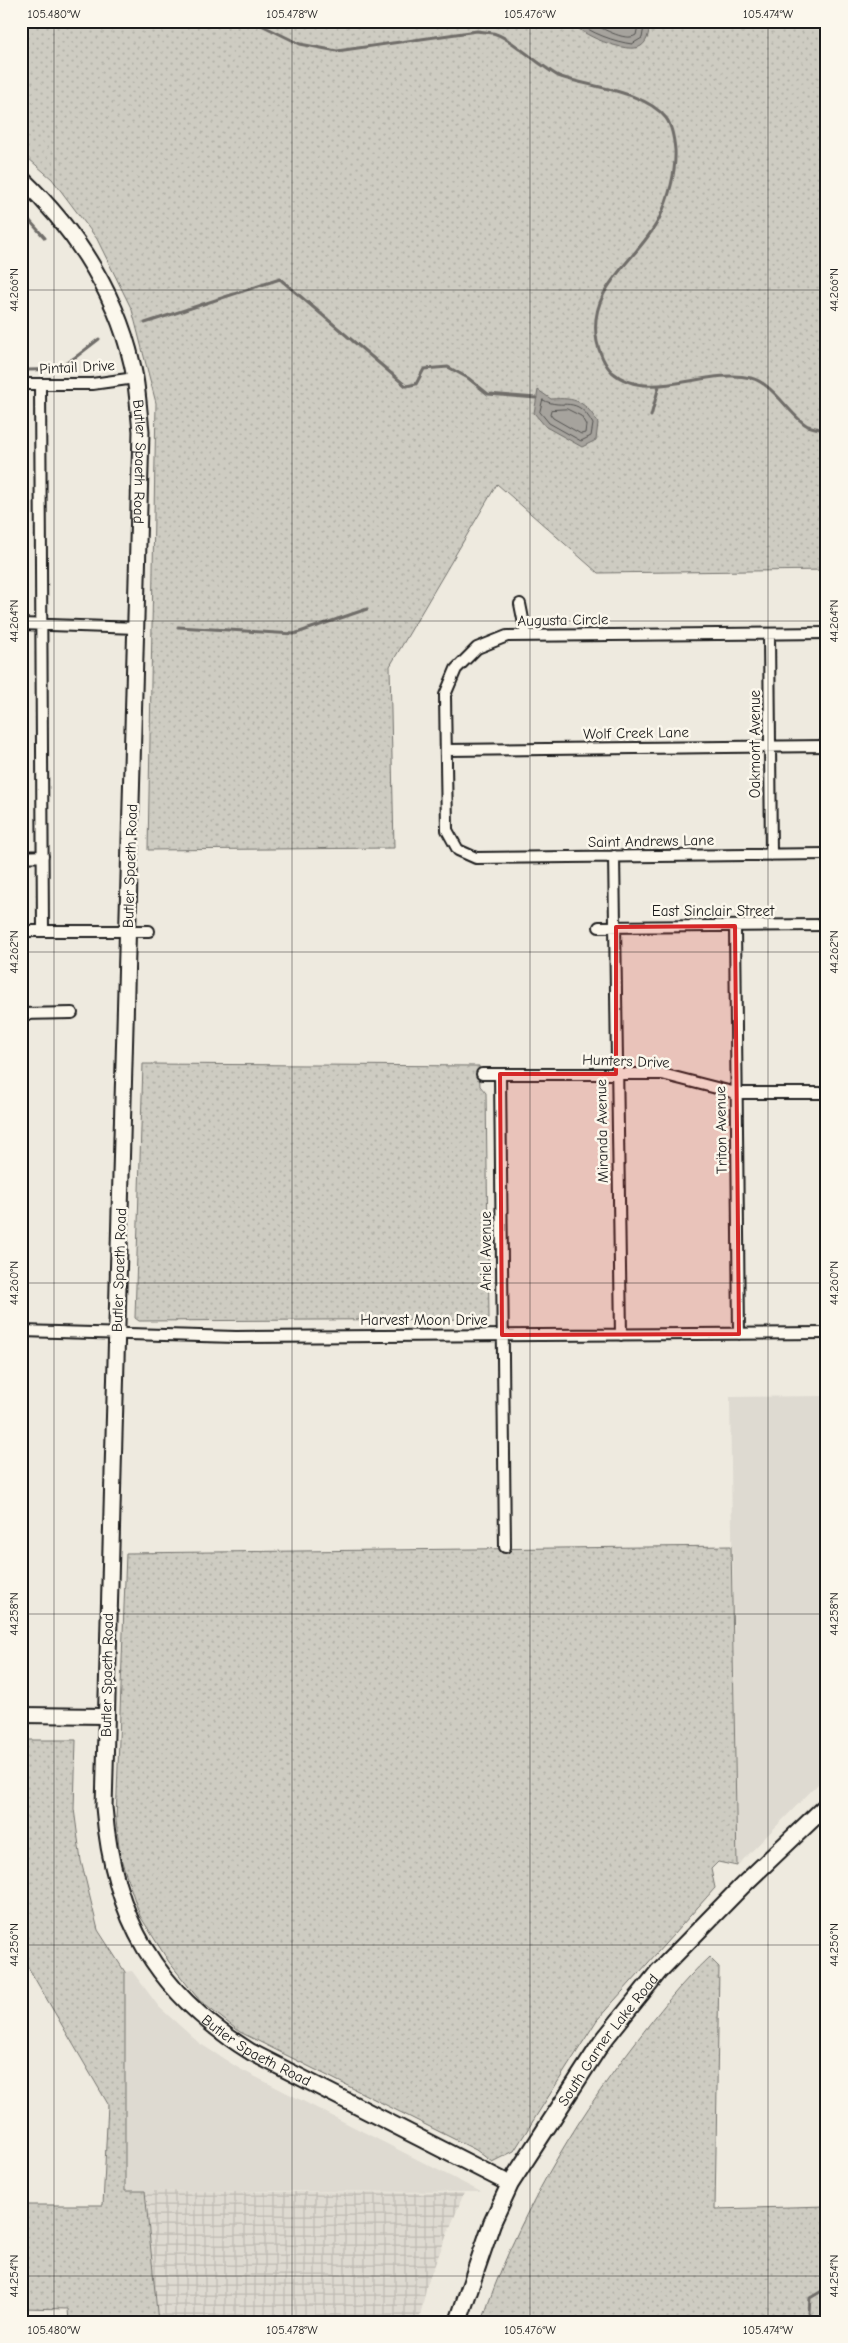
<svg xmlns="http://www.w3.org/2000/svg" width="848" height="2343" viewBox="0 0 848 2343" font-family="'Comic Neue',sans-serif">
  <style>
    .built { fill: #dedad1 }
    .industrial { fill: url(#industrial-grid) }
    .green { fill: url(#green-dots); stroke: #75746f }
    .water { fill: #a6a39d; stroke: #6f6d69 }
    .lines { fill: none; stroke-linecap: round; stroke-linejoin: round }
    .shore { stroke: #535250; stroke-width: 1 }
    .stream { stroke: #6f6d69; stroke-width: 3 }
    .minor-casing { stroke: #1c1c1c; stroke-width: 14 }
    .tertiary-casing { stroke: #1c1c1c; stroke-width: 18 }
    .secondary-casing { stroke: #1c1c1c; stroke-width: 19 }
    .primary-casing { stroke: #1c1c1c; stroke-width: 20 }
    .minor { stroke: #fbf7ec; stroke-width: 10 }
    .tertiary { stroke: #fbf7ec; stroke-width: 14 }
    .secondary { stroke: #fbf7ec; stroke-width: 15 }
    .primary { stroke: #fbf7ec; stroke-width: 16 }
    .marked { fill: #d62828; fill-opacity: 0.2; stroke: #d62828; stroke-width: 4; stroke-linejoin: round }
    .ticks { fill: none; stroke: #1c1c1c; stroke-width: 1; stroke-opacity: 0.45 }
    .labels { text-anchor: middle; stroke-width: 5; stroke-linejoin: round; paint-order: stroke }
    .street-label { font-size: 15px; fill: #1c1c1c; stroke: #fbf7ec }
    .neatline { fill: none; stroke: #1c1c1c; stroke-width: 2 }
    .ticks-label { font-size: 12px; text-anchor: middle; fill: #1c1c1c }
  </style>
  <defs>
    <pattern id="industrial-grid" width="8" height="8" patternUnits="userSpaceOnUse" patternTransform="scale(1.25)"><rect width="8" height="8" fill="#dedad1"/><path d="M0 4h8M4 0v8" fill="none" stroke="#bebab3"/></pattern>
    <pattern id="green-dots" width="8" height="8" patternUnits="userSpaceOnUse" patternTransform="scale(1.25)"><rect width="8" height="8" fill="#ceccc2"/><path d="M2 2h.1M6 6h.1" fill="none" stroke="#b0afa6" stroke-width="1.8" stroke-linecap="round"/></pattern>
  </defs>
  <rect width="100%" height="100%" fill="#eeeadf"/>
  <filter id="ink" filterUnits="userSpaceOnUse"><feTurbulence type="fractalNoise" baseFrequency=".02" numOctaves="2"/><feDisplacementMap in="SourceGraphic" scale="10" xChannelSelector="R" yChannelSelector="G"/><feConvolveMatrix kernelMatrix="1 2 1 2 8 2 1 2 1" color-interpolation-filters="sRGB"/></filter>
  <g filter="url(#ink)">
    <path class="built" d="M827,1396V1775L737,1866L730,1397Z
      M132,1971L159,2007L199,2043L240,2069L481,2192L125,2191V1972Z"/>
    <path class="industrial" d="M145,2191L464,2193L427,2284L419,2322H158Z"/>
    <path class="green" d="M21,21H827V570L598,573L497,484L390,666L394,848L148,850L156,403L132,310L97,239L52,179L21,152Z
      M143,1064L479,1066L480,1086L486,1093L489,1319L139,1321L135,1318Z
      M731,1546L737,1866L718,1862L711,1869L715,1888L597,2020L514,2151L492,2162L476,2150L240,2032L200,2001L169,1962L140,1916L120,1856L116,1820L126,1553Z
      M21,1740H76L74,1809L81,1861L98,1930L125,1972V2191H145L158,2322H69L68,2309L21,2308V2205H103L108,2104L21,1955Z
      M709,1957L719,1967L715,2209L827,2206V2322H482C514,2223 572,2125 635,2043C658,2013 681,1983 709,1957Z"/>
    <path class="water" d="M572,21H650C649,29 649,41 641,46C629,55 576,34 572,21Z
      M538,390L551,399C576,397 586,402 598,423L596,440L582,447L546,427L534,413Z"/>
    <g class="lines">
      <path class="shore" d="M577,21C589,33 616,42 632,44L642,38L645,21
        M587,21C599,26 625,43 636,35L639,21
        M543,400C564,411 576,393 593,424L591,436L581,441L549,423L540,412Z
        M567,409L581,416L586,425L585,433L581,434L553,418L550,414L551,410Z"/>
      <path class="stream" d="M253,21L300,44L337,51L477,31C483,32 490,32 496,34C509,38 530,57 542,65C548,69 555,75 561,77C591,87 645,91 666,118C672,126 674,139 675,150C676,172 669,198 659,219C638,261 586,286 597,342C599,352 605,365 612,372C649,404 706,367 751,378C773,383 792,418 808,426C813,428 821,429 827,430
        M21,211L45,238
        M145,323L280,279L406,386L416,384L424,369L448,367L468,378L488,394L536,398
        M22,370C65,371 66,364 99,339
        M651,416L659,386
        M178,627L294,634L367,609
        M815,2322L809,2313L810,2298L827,2288"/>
      <defs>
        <path id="minor" d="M21,384H92L135,378
          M40,384L43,931
          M520,604L526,634
          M21,624L137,628
          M827,633L507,636L477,648L456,669L445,695L447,830L458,850L476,858L827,854
          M769,634L771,855
          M446,750L827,746
          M614,856L621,1335
          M21,857L43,856
          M735,926L739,1334
          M599,927L827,925
          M21,931H149
          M21,1014L72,1013
          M482,1074H662L736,1093H827
          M500,1074L505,1547
          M21,1331L236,1337L827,1333"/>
        <path id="tertiary" d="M21,1715L106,1716"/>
        <g id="secondary">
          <path id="s1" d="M21,178C78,232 121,300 135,378C138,395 139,414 141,431L104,1807C113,1918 156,1993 251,2052L510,2184"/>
        </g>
        <g id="primary">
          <path id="s2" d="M458,2322L492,2223L510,2184L602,2042L659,1971L742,1886L827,1805"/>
        </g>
      </defs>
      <use href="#minor" class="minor-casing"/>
      <use href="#tertiary" class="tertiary-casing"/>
      <use href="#secondary" class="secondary-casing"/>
      <use href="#primary" class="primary-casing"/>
      <use href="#minor" class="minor"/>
      <use href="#tertiary" class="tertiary"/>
      <use href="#secondary" class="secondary"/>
      <use href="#primary" class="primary"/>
    </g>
  </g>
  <path class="marked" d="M735,926L739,1334L502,1335L500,1074H616V927Z"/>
  <path class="ticks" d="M54,21V2322M292,21V2322M530,21V2322M768,21V2322M21,290H827M21,621H827M21,952H827M21,1283H827M21,1614H827M21,1945H827M21,2276H827"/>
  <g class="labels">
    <g class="street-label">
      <text transform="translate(77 367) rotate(-3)" y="5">Pintail Drive</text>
      <text dy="5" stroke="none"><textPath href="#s1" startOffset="318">Butler Spaeth Road</textPath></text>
      <text transform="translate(563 620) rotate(-1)" y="5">Augusta Circle</text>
      <text transform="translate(636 733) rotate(-1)" y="5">Wolf Creek Lane</text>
      <text transform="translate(755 744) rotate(-90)" y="5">Oakmont Avenue</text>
      <text transform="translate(651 841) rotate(-1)" y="5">Saint Andrews Lane</text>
      <text transform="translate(130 866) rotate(-88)" y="5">Butler Spaeth Road</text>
      <text x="713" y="916">East Sinclair Street</text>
      <text transform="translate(626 1061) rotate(2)" y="5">Hunters Drive</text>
      <text transform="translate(721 1130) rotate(-91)" y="5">Triton Avenue</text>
      <text transform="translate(602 1131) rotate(-91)" y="5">Miranda Avenue</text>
      <text transform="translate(486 1251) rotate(-90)" y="5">Ariel Avenue</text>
      <text transform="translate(119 1270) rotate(-88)" y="5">Butler Spaeth Road</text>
      <text x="424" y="1325">Harvest Moon Drive</text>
      <text transform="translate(107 1675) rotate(-89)" y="5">Butler Spaeth Road</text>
      <text dy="5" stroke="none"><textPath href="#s2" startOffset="322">South Garner Lake Road</textPath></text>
      <text dy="5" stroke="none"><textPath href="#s1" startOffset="1966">Butler Spaeth Road</textPath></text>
    </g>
  </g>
  <rect width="848" height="2343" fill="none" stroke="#fbf7ec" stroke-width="55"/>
  <rect x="28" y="28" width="792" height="2288" class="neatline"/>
  <g class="ticks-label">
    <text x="54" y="18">105.480°W</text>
    <text x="292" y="18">105.478°W</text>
    <text x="530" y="18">105.476°W</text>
    <text x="768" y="18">105.474°W</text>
    <text transform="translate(14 290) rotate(-90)" y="4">44.266°N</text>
    <text transform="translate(834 290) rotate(-90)" y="4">44.266°N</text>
    <text transform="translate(14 621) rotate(-90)" y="4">44.264°N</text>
    <text transform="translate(834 621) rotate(-90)" y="4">44.264°N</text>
    <text transform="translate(14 952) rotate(-90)" y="4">44.262°N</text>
    <text transform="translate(834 952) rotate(-90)" y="4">44.262°N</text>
    <text transform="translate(14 1283) rotate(-90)" y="4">44.260°N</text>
    <text transform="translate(834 1283) rotate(-90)" y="4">44.260°N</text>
    <text transform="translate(14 1614) rotate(-90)" y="4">44.258°N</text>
    <text transform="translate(834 1614) rotate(-90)" y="4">44.258°N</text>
    <text transform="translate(14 1945) rotate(-90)" y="4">44.256°N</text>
    <text transform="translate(834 1945) rotate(-90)" y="4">44.256°N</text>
    <text transform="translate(14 2276) rotate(-90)" y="4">44.254°N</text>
    <text transform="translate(834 2276) rotate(-90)" y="4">44.254°N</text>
    <text x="54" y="2334">105.480°W</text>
    <text x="292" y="2334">105.478°W</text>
    <text x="530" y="2334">105.476°W</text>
    <text x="768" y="2334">105.474°W</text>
  </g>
</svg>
